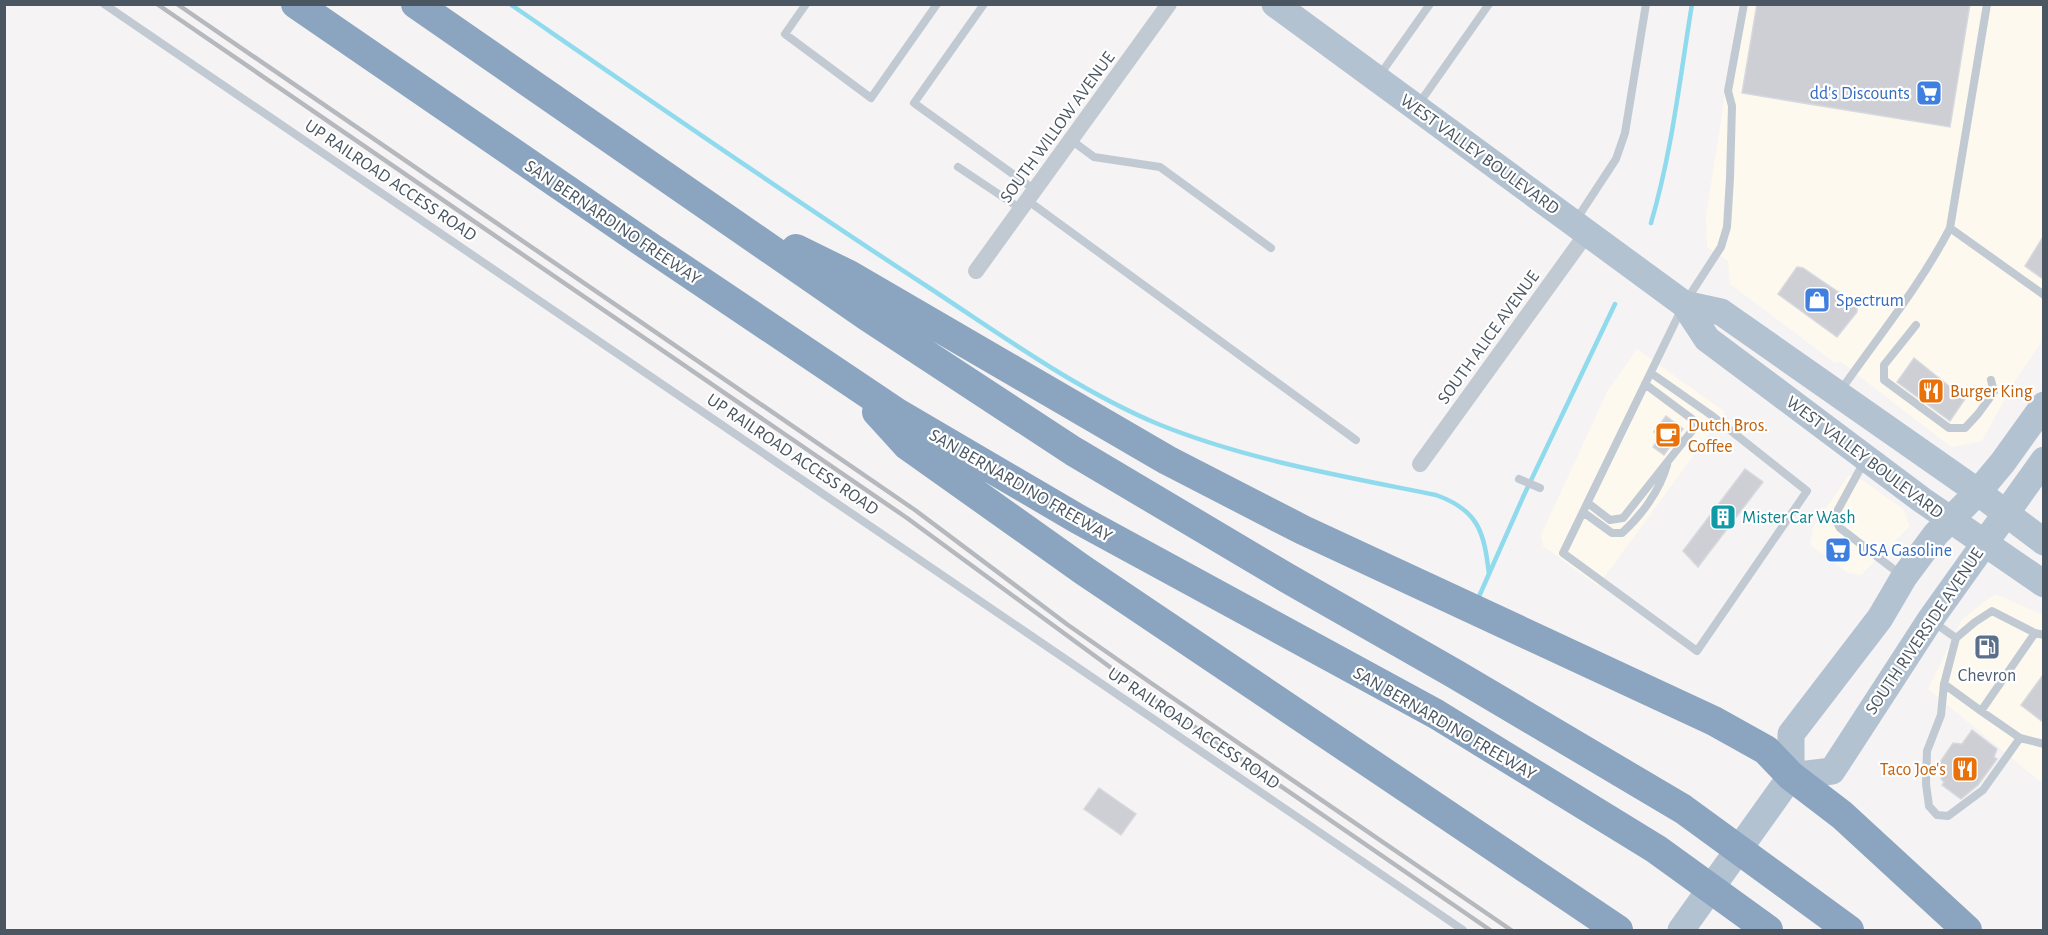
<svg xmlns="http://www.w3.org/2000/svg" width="2048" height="935" viewBox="0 0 2048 935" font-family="'Alegreya Sans',sans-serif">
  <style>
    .commercial { fill: #fdf9ef }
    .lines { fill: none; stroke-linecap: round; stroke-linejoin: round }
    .stream { stroke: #90daee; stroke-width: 4.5 }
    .building { fill: #cdcfd5; stroke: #d7d9de; stroke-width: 1.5 }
    .lane { stroke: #c1cad2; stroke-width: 8 }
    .street { stroke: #c1cad2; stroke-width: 16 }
    .primary { stroke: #b3c2d1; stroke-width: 27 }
    .highway { stroke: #8ba5c1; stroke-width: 30 }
    .rail { stroke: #b5b8bd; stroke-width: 4.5 }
    .labels { text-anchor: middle; stroke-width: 4.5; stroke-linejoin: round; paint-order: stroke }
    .shop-label { font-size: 18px; fill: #366cbe; stroke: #fff; text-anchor: start }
    .street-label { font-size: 18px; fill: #4a5661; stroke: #fff }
    .food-label { font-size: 18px; fill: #c56008; stroke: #fff; text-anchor: start }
    .culture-label { font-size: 18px; fill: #0d838f; stroke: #fff; text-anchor: start }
    .service-label { font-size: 18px; fill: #4e5e75; stroke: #fff }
  </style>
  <rect width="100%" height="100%" fill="#f5f3f3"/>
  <path class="commercial" d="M1739,5H2043V340L2014,382L1982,441L1951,447L1841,362L1835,363L1730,284L1728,261L1707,247L1706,216Z
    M1637,349L1725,412L1598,586L1543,546L1541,535L1608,390Z
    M1849,475L1862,480L1903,509L1910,526L1861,575L1848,573L1810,545L1813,527Z
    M1995,594L2043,615V784L1928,689L1962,619Z"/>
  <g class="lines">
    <path class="stream" d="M510,4C648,99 785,194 925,285C1000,334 1075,389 1158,424C1247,460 1342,476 1436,495C1478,510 1484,531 1489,574
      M1651,223C1672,152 1680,77 1692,4
      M1477,601L1524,495L1615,304"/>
  </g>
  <path class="building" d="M1757,4H1970L1950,127L1742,93Z
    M2043,237V279L2025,266Z
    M1797,267L1803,268L1857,305V312L1837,337L1778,294Z
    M1914,358L1965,399L1950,421L1897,382Z
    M1666,416L1683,429L1664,455L1653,447L1660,437L1654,432Z
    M1745,469L1763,482L1698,567L1683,551Z
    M2043,675V722L2021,705Z
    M1972,730L1997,749L1994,757L1997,759L1978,785L1961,799L1942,785L1944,782L1941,779L1943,775L1938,765L1953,743L1962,744Z
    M1099,788L1136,814L1121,835L1084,809Z"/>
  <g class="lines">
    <path class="lane" d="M104,4L1463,930
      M806,4L785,34L871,98L937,4
      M984,4L914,103L1035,190
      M1379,76L1430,4
      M1418,105L1489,4
      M1071,140L1094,157L1160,167L1271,248
      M958,167L1021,209
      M1027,200L1356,440
      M1576,220L1616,159L1625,133L1646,4
      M1950,228L2044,295
      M1916,325L1884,365V380L1949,428H1965L1978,414L1994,392L1991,380
      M1651,373L1711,415L1807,491L1697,651L1563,553L1684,304L1721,247L1727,227L1730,178L1732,106L1728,91L1744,4
      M1841,390C1878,337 1920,286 1950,228L1987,4
      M1865,460L1834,517L1840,528L1901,575
      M1519,479L1540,488
      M1588,503L1610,520L1623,518L1695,427L1692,419L1645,384
      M1583,512L1612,533H1622C1642,515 1660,490 1667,465
      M1932,621L1956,638
      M2044,635L2035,633L1992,611L1975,622L1956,638L1944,684L1941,715L1927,751L1926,784L1929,806L1937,815L1948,816L1983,790L2020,738L2044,744
      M1944,684L1981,711L2035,633
      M1981,711L2020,738"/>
    <path class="street" d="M976,271L1169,4
      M1420,464L1587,233"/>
    <path class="primary" d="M1275,4L1684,304L1707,339L1922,500L2044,584
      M1684,304L1721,312L1971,487L2044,542
      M1791,776L1832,771L1930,620L2044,460
      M1681,930L1791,776V734L1880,618L1904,577L1936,534L1978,492L2003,462L2044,405"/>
    <path class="highway" d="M296,4L653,249L897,413L1078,519L1436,714L1656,849L1768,930
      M416,4L867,316L1073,451L1287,578L1455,674L1683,809L1849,930
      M796,249L849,275L1167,460L1303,530L1714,721L1766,750L1791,776L1842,815L1967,930
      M877,412L907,445L1083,570L1618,930"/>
    <path class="rail" d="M157,4L907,518L1144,692L1490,930
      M177,4L915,510L1068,625L1151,683L1511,930"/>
  </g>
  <defs>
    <symbol id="supermarket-square" viewBox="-11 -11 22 22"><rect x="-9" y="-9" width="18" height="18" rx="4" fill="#3f7fe0" stroke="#fff"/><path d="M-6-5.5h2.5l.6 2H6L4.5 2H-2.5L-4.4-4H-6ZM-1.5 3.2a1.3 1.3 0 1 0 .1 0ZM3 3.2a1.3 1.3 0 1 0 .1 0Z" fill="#fff"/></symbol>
    <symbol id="shop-square" viewBox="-11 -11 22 22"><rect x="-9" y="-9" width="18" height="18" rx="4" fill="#3f7fe0" stroke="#fff"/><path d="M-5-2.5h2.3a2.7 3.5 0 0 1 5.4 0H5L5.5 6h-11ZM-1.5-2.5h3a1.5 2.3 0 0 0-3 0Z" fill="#fff"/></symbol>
    <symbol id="restaurant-square" viewBox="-11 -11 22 22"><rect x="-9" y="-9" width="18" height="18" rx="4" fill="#e8710a" stroke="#fff"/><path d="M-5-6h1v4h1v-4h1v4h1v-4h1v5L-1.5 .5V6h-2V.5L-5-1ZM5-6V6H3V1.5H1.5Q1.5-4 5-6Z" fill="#fff"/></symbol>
    <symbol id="cafe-square" viewBox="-11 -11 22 22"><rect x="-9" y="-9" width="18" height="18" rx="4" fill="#e8710a" stroke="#fff"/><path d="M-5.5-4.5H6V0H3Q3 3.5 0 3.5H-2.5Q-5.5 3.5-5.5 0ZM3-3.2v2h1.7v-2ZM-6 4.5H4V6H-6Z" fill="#fff"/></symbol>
    <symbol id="building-square" viewBox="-11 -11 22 22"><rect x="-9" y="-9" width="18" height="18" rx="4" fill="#0f9aa8" stroke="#fff"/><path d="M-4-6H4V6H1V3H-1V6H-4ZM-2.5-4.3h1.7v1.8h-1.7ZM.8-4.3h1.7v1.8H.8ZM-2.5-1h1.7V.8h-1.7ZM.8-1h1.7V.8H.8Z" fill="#fff"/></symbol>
    <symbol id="fuel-square" viewBox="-11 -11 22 22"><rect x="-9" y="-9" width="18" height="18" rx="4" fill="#5c6f8a" stroke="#fff"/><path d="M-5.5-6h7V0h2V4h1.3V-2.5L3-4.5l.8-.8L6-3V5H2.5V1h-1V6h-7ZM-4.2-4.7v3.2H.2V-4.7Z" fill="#fff"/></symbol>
  </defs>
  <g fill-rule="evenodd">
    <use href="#supermarket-square" x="1914" y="78" width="30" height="30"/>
    <use href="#shop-square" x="1802" y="285" width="30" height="30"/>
    <use href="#restaurant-square" x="1916" y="376" width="30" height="30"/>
    <use href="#cafe-square" x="1653" y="420" width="30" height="30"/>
    <use href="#building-square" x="1708" y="502" width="30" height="30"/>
    <use href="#supermarket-square" x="1823" y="535" width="30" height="30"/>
    <use href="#fuel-square" x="1972" y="632" width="30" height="30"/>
    <use href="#restaurant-square" x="1950" y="754" width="30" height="30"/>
  </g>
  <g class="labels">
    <g class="shop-label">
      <text x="1910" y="99" text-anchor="end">dd's Discounts</text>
      <text x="1836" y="306">Spectrum</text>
      <text x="1858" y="556">USA Gasoline</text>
    </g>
    <g class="street-label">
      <text transform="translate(1057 127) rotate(-54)" y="6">SOUTH WILLOW AVENUE</text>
      <text transform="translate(1480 154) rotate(36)" y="6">WEST VALLEY BOULEVARD</text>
      <text transform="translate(391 180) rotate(34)" y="6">UP RAILROAD ACCESS ROAD</text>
      <text transform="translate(613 222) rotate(34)" y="6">SAN BERNARDINO FREEWAY</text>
      <text transform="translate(1488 337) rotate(-54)" y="6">SOUTH ALICE AVENUE</text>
      <text transform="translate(793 454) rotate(34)" y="6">UP RAILROAD ACCESS ROAD</text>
      <text transform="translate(1865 457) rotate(37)" y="6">WEST VALLEY BOULEVARD</text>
      <text transform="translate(1021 485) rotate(30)" y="6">SAN BERNARDINO FREEWAY</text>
      <text transform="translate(1924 631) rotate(-56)" y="6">SOUTH RIVERSIDE AVENUE</text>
      <text transform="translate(1445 723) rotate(30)" y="6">SAN BERNARDINO FREEWAY</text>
      <text transform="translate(1194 728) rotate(34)" y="6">UP RAILROAD ACCESS ROAD</text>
    </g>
    <g class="food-label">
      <text x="1950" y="397">Burger King</text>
      <text x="1688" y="431">Dutch Bros.<tspan x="1688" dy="21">Coffee</tspan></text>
      <text x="1946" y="775" text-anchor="end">Taco Joe's</text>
    </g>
    <g class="culture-label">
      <text x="1742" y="523">Mister Car Wash</text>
    </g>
    <g class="service-label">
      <text x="1987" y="681">Chevron</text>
    </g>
  </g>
  <rect width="2048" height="935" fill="none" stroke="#4a5661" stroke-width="12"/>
</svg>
